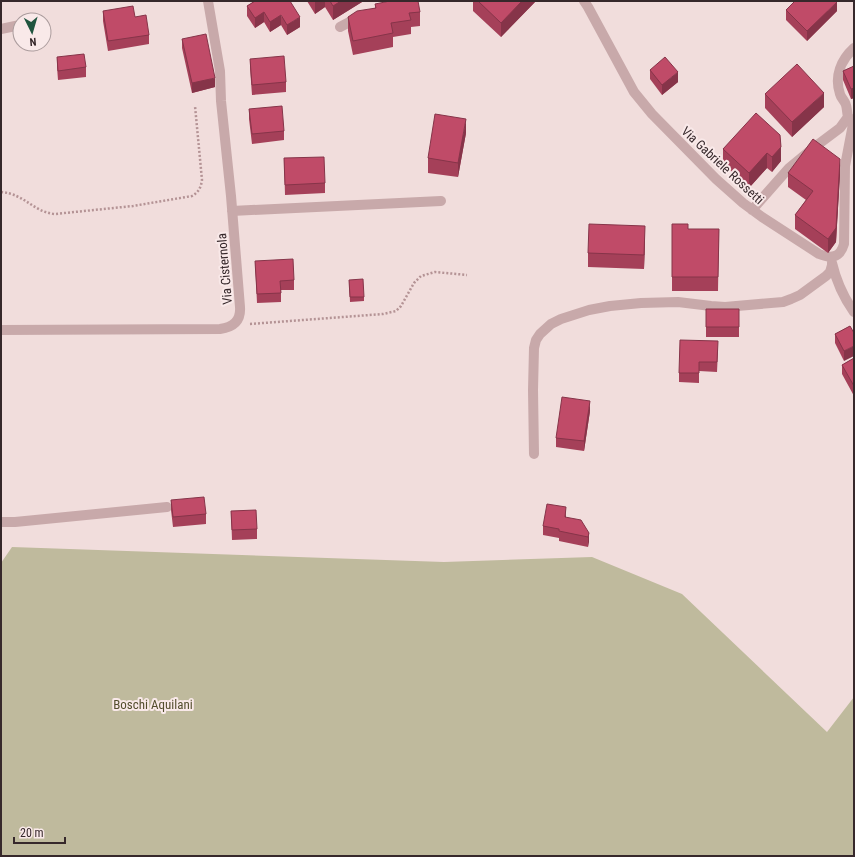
<svg xmlns="http://www.w3.org/2000/svg" width="855" height="857" viewBox="0 0 855 857" font-family="'Roboto Condensed',sans-serif">
  <style>
    .green { fill: #bfba9d }
    .lines { fill: none; stroke-linecap: round; stroke-linejoin: round }
    .path { stroke: #b49395; stroke-width: 2.5; stroke-dasharray: 2 2; stroke-linecap: butt }
    .minor { stroke: #c8a9aa; stroke-width: 10 }
    .wall { fill: #a54059 }
    .shaded-wall { fill: #863449 }
    .building { fill: #c04b68; stroke: #863449 }
    .labels { text-anchor: middle; stroke-width: 4; stroke-linejoin: round; paint-order: stroke }
    .street-label { font-size: 13px; fill: #36282b; stroke: #f9e9e9 }
    .park-label { font-size: 13px; fill: #534e2d; stroke: #f9e9e9 }
  </style>
  <rect width="100%" height="100%" fill="#f1dddc"/>
  <path class="green" d="M12,547L444,562L592,557L682,594L827,732L854,697V856H1V563Z"/>
  <g class="lines">
    <path class="path" d="M1,192C25,194 33,212 55,214L133,206L192,196C199,192 201,187 202,180L195,106
      M250,324L383,314L396,311L401,306L414,283L421,276L435,272L467,275"/>
    <path class="minor" d="M584,1L588,7L634,92L652,114L716,179L743,203L762,217L819,254C831,259 840,258 844,244L845,166L854,119
      M340,27L359,17
      M1,29L20,25
      M752,210L789,168L812,149L840,128L848,117C847,113 847,108 846,105C845,101 841,98 840,94C834,76 841,60 854,48
      M232,211L441,201
      M832,263C836,280 844,298 854,312
      M1,330L220,329C233,327 241,321 240,307L231,196L221,101L220,71L208,1
      M534,454L533,390L534,348L536,340L540,334L551,324L561,319L589,310L610,306L641,303L678,302L711,306L725,307L783,302L791,299L800,295L826,276L830,272L832,265
      M1,522H15L167,507"/>
  </g>
  <path class="wall" d="M255,1L300,27L287,35L281,25L270,32L264,22L255,28L247,16V6Z
    M307,1H362V2L333,20L325,7L315,14Z
    M473,1H535V2L501,37L473,11Z
    M375,4L420,12V26L411,27V34L393,37V47L353,55L348,31V17L375,8Z
    M786,10L837,11L807,41L786,20Z
    M103,11L135,17L149,35V44L108,51L103,21Z
    M182,39L215,87L192,93L182,48Z
    M57,57L86,67V77L58,80L57,67Z
    M250,59L286,82V92L252,95L250,68Z
    M854,66V98L851,99L843,80V71Z
    M650,70L678,82L662,95L650,79Z
    M765,94L824,107L792,137L765,108Z
    M249,109L284,131V140L252,144L249,119Z
    M466,133L458,177L428,173V158Z
    M780,135L781,161L772,172L767,168L749,188L723,164V149Z
    M284,158L325,183V193L285,195Z
    M788,173L840,174L836,242L828,253L795,229V215L806,200L788,187Z
    M672,224L688,229H719L718,291H672Z
    M645,241L644,269L588,267V253Z
    M255,261L294,280V290H281V302L257,303Z
    M349,280L364,297V301L350,302Z
    M706,309H739V337H706Z
    M850,326L844,361L835,343V334Z
    M718,350L717,372L699,371V383L679,382V373Z
    M854,358V396L842,374V365Z
    M590,411L584,451L556,447V438Z
    M171,500L206,514V524L173,527L171,510Z
    M231,511L257,529V539L232,540Z
    M566,518L589,533L588,547L559,541V538L543,535V526Z"/>
  <path class="shaded-wall" d="M315,1H325V7L315,14Z
    M341,1H362V2L333,20V6Z
    M522,1H535V2L501,37V23Z
    M837,2V11L807,41V31Z
    M264,12V22L255,28V18Z
    M281,15V25L270,32V22Z
    M300,17V27L287,35V25Z
    M678,72V82L662,95V85Z
    M215,78V87L192,93V83Z
    M854,88V98L851,99V89Z
    M824,93V107L792,137V122Z
    M466,119V133L458,177V163Z
    M781,147V161L772,172V157Z
    M767,153V168L749,188V173Z
    M840,159V174L836,242L828,253V239Z
    M645,226V241L644,269V255Z
    M854,346V356L844,361V351Z
    M590,401V411L584,451V441Z
    M566,507V517L565,527V517Z
    M589,533V542L588,547V537Z"/>
  <path class="building" d="M255,1H290L300,17L287,25L281,15L270,22L264,12L255,18L247,6Z
    M330,1H341L333,6Z
    M390,1H418L420,12L409,13L411,20L391,23L393,33L353,41L348,17L357,11L376,8L375,4Z
    M478,1H522L501,23Z
    M795,1H836L837,2L807,31L786,10Z
    M133,6L135,17L146,15L149,35L108,41L103,11Z
    M206,34L215,78L192,83L182,39Z
    M84,54L86,67L58,71L57,57Z
    M284,56L286,82L252,85L250,59Z
    M665,57L678,72L662,85L650,70Z
    M797,64L824,93L792,122L765,94Z
    M854,66V88L851,89L843,71Z
    M282,106L284,131L252,134L249,109Z
    M756,113L780,135L781,147L772,157L767,153L749,173L723,149Z
    M435,114L466,119L458,163L428,158Z
    M813,139L840,159L836,228L828,239L795,215L813,191L788,173Z
    M324,157L325,183L285,185L284,158Z
    M589,224L645,226L644,255L588,253Z
    M672,224H688V229H719L718,277H672Z
    M293,259L294,280L280,281L281,293L257,294L255,261Z
    M363,279L364,297H350L349,280Z
    M706,309H739V327H706Z
    M850,326L854,333V346L844,351L835,334Z
    M680,340L718,341L717,362H699V373H679Z
    M854,358V386L842,365Z
    M562,397L590,401L584,441L556,438Z
    M204,497L206,514L173,517L171,500Z
    M547,504L566,507L565,517L581,520L589,533L588,537L559,531V529L543,526Z
    M256,510L257,529L232,530L231,511Z"/>
  <g class="labels">
    <g class="street-label">
      <text transform="translate(723 165) rotate(43)" y="5">Via Gabriele Rossetti</text>
      <text transform="translate(224 269) rotate(-95)" y="5">Via Cisternola</text>
    </g>
    <g class="park-label">
      <text x="153" y="709">Boschi Aquilani</text>
    </g>
  </g>
  <rect width="855" height="857" fill="none" stroke="#36282b" stroke-width="4"/>
  <g transform="translate(32 32) rotate(175)"><circle r="19" fill="#f9e9e9" stroke="#ab9c9d"/>
  <path d="M0-3L7 15L0 10L-7 15Z" fill="#20553f"/>
  <text y="-6" font-size="11" font-weight="bold" text-anchor="middle" fill="#36282b">N</text>
  </g>
  <path d="M14 837v6h51v-6" fill="none" stroke="#36282b" stroke-width="2"/>
  <text x="20" y="837" font-size="12" fill="#36282b" stroke="#f9e9e9" stroke-width="3" paint-order="stroke">20 m</text>
</svg>
